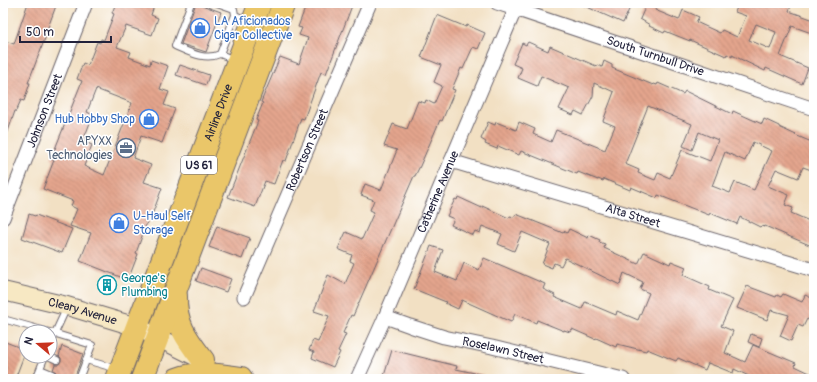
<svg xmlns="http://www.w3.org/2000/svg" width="817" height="382" viewBox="0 0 817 382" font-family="Pangolin,sans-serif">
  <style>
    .building { fill: url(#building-back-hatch); fill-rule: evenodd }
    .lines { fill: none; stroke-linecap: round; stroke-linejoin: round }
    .lane-casing { stroke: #6b646b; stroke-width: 8 }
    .street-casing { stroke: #6b646b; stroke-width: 15 }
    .secondary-casing { stroke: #6b646b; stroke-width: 20 }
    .highway-casing { stroke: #6b646b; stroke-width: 24 }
    .lane { stroke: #fff; stroke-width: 6 }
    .street { stroke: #fff; stroke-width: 13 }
    .secondary { stroke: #f7e8c3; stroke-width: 18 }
    .highway { stroke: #eac669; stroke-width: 22 }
    .labels { text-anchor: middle; stroke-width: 3; stroke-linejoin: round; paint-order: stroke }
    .shield { fill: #fff; stroke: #646476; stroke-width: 1 }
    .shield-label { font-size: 11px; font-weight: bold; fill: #22223b }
    .shop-label { font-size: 12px; fill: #366cbe; stroke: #fff; text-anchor: start }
    .street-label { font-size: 12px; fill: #22223b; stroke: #fff }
    .service-label { font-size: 12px; fill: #4e5e75; stroke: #fff; text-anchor: end }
    .culture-label { font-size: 12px; fill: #0d838f; stroke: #fff; text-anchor: start }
  </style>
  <defs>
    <pattern id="building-back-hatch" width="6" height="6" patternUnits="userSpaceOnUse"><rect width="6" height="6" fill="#e4a58d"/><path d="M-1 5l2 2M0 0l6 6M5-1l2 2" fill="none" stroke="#b88674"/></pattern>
  </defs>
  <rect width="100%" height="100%" fill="#fff"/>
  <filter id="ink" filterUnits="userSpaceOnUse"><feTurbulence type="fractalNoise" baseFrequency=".025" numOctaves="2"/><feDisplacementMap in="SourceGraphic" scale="8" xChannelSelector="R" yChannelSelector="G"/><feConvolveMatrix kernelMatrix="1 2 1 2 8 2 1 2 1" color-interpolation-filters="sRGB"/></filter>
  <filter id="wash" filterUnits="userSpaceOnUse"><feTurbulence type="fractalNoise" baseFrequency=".012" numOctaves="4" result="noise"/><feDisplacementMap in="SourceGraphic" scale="16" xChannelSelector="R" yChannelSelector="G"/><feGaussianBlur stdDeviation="0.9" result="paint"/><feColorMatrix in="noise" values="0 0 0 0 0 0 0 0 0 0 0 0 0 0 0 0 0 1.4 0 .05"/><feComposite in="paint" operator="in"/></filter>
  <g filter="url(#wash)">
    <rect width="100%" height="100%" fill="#f2e0c3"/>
    <g id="blocks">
      <path class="building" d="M28,3H57L46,33H47L28,83H30L24,101L21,100L16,111H15L5,140H3V82L8,70L3,68V40L14,44Z
        M116,3H155L151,15L158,18L152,35L126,26L117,47L131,52L129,57L150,65L151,60L168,66L160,89L169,92L164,105L175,109L162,143L141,136L133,158L151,165L144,182L162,188L152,215L150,214L136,253L138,254L128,280L80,261L91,233L70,226L77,209L71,206L73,201L43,189L54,160L51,159L82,81L77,79L83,63L88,65L97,42L100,43L101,39L104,40L114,14L112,13ZM96,89L132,103L104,175L84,166L92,145L83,141L93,115L87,112Z
        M196,3L221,12L206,52L181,44Z
        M307,3H353L326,74L321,72L304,119L301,118L286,161L283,160L274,184L265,181L255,207L228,197L258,121L256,120L263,103L261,102L280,57L299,64L308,38L299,35L302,28L298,27Z
        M578,3H632L623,23Z
        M647,3H658L655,10L679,20L683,10L699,17L696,22L720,33L722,30L737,37L746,16L735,12L739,3H784L791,6L789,11L814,20V34L792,26L780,56L808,68L802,84L766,68L765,71L732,55V57L727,54L726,56L690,40V41L665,31L664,33L649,26L650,25L640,19ZM756,24L776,32L770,49L749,40Z
        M437,15L466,27L467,25L485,33L478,49L473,47L463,69L461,68L452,89L455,90L442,121L440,120L420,166L415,176H414L353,316L351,315L343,333L346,334L338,351L340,352L333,367L312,358L314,352L309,350L313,340L318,342L329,316L314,311L328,275L345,284L354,263L350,261L352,255L338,249L346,232L362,239L374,212L370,210L374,200L361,195L365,184L381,190L397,150L384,146L393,124L407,129L418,101L425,103L426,100L434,104L442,86L434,82L441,65L421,57Z
        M528,42L548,51L550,46L596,66L597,65L602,67L604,61L612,65V68L653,85L654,84L657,85L658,83L683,94L685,91L732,114L733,111L762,124L764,119L779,126V127L796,135H795L814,143V171L803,167L798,178L776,169L768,186L789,195L785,205L793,208L791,213L814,223V247L765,226L764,227L761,226L760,227L740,217L737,224L710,213L709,215L658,195L657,198L631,187L630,190L604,179L603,181L598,179V180L578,172L577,174L521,151L519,155L498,146L497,149L485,144L486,142L481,139L488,122L495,125L496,122L516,130L519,122L535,129L533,134L551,142L556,130L605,150L615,126L603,121L614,92L594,83L593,96L583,115L575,111L573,115L559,109L569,88L541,76L537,86L518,78L522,68L513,64L522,43L526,45ZM648,106L692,124L683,146L692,150L699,132L718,140L710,161L682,150L670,178L658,173L655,180L638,173L639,170L625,164ZM753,142L772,151L754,190L735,182L730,193L712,186L725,152L745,161Z
        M180,65L209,75L206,85L176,75Z
        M458,197L482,208V206L509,218L510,216L514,217L516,214L563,233L564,231L567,233L569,229L588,238L589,235L600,240L599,242L605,244L604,248L638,264L644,252L670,264L671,261L686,267L683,275L710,287L709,290L733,300L721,326L733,331L725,353L745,362L753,345L796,363L795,366L814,375V379H755L734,369L733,373L708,363L705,370L678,358L676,361L647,349L646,351L617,344L616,347L596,338L595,339L572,329L570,332L564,330V331L537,320L536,323L515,314L511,322L462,300L458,309L445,303L446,302L414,289L431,246L443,250L435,272L457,281L464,263L479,270L484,258L545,284L543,289L555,295L554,297L582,309L585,302L616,315L617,311L638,320L649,293L640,289L643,282L624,273L620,285L565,258L561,266L554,263L552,268L542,264L550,244L522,232L514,251L498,244L502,234L482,226L480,233L475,231L473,235L451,225L454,219L447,216L455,199L457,200Z
        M29,214L35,216L36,215L72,229L62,253L22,238Z
        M217,226L250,238L242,259L209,247Z
        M201,268L231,279L226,292L196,281Z
        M747,286L776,297L777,295L781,297L783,294L802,302L805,295L814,299V322L807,319L803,327L798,325L791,341L780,336L789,315L771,310L767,320L737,308Z
        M751,334L762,338L759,347L748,342Z
        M3,341L26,350L15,379H3Z
        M62,346L83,354L74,379H50L54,378L56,375V372L53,370L55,364H59L61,361V358L59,356Z
        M392,350L457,366L456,369L484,375L483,379H383Z"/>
    </g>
  </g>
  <g filter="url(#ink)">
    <use href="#blocks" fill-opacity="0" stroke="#6b646b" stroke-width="1"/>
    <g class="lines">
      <defs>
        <path id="lane" d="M191,3L175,46C189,52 205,61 220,54
          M217,3L234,9L235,15
          M235,60L220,54L235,15L249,21
          M3,319L49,332
          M50,332L92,345L79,379
          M50,344L67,307
          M48,356L57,360
          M86,360L117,369
          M40,369L52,374
          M36,379L45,356"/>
        <g id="street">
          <path id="s1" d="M497,3L814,109"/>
          <path id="s2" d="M451,161L814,270"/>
          <path id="s3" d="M3,218L86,3"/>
          <path id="s4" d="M244,297L370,3"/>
          <path id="s5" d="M385,317L410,326L444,337L492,347L623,379"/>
          <path id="s6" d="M357,379L385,317L518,3"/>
        </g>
        <g id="secondary">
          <path id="s7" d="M3,291L67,306L137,327L203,360"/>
        </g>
        <g id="highway">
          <path d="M176,296C175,324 187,339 203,360"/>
          <path id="s8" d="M117,379L260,3"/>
          <path d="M142,379L284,3"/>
          <path d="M177,379C198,371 219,375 241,378"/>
        </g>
      </defs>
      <use href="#lane" class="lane-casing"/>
      <use href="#street" class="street-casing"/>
      <use href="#secondary" class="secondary-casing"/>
      <use href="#highway" class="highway-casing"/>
      <use href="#lane" class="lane"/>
      <use href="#street" class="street"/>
      <use href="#secondary" class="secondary"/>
      <use href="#highway" class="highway"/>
    </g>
  </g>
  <defs>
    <symbol id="shop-ring" viewBox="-11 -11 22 22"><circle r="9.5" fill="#fff" stroke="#3f7fe0" stroke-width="1.5"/><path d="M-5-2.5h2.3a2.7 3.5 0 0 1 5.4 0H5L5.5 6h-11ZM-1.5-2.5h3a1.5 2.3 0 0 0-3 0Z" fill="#3f7fe0"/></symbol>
    <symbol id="office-ring" viewBox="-11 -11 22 22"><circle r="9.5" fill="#fff" stroke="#5c6f8a" stroke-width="1.5"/><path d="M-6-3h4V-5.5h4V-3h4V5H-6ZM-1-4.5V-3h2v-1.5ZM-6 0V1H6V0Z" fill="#5c6f8a"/></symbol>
    <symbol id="building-ring" viewBox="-11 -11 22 22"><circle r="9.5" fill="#fff" stroke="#0f9aa8" stroke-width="1.5"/><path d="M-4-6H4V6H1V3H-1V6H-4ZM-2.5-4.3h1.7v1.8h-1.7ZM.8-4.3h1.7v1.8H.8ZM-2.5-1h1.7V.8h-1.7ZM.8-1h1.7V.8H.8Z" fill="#0f9aa8"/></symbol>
  </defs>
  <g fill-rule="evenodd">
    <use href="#shop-ring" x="189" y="17" width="22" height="22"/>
    <use href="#shop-ring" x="138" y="108" width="22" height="22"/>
    <use href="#office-ring" x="115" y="137" width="22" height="22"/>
    <use href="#shop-ring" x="108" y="212" width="22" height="22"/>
    <use href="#building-ring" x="96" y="274" width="22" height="22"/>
  </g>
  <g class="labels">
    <rect class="shield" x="181" y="156" width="36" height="18" rx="3"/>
    <g class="shield-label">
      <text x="199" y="169">US 61</text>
    </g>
    <g class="shop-label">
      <text x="214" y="25">LA Aficionados<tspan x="214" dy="14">Cigar Collective</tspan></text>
      <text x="135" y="123" text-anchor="end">Hub Hobby Shop</text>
      <text x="133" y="220">U-Haul Self<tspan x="133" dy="14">Storage</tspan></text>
    </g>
    <g class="street-label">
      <text dy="4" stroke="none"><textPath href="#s1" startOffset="167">South Turnbull Drive</textPath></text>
      <text dy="4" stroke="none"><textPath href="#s3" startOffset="115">Johnson Street</textPath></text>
      <text dy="4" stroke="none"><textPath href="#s8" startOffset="285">Airline Drive</textPath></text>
      <text dy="4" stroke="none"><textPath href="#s4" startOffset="160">Robertson Street</textPath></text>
      <text dy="4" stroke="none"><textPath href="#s6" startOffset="204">Catherine Avenue</textPath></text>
      <text dy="4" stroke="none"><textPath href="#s2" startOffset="190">Alta Street</textPath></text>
      <text dy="4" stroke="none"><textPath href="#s7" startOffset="82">Cleary Avenue</textPath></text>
      <text dy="4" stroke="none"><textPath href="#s5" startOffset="123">Roselawn Street</textPath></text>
    </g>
    <g class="service-label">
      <text x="112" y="145">APYXX<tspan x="112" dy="14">Technologies</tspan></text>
    </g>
    <g class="culture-label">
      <text x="121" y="282">George's<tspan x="121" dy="14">Plumbing</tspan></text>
    </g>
  </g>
  <rect width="817" height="382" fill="none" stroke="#fff" stroke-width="16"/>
  <g transform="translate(38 344) rotate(289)"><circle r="19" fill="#ffffff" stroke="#a7a7b1"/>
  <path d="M0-3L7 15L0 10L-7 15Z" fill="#c8321e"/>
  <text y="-6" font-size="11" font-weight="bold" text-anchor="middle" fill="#22223b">N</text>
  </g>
  <path d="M20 36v6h91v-6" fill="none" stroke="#22223b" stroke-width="2"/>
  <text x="26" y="36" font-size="12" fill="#22223b" stroke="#ffffff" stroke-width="3" paint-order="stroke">50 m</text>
</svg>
